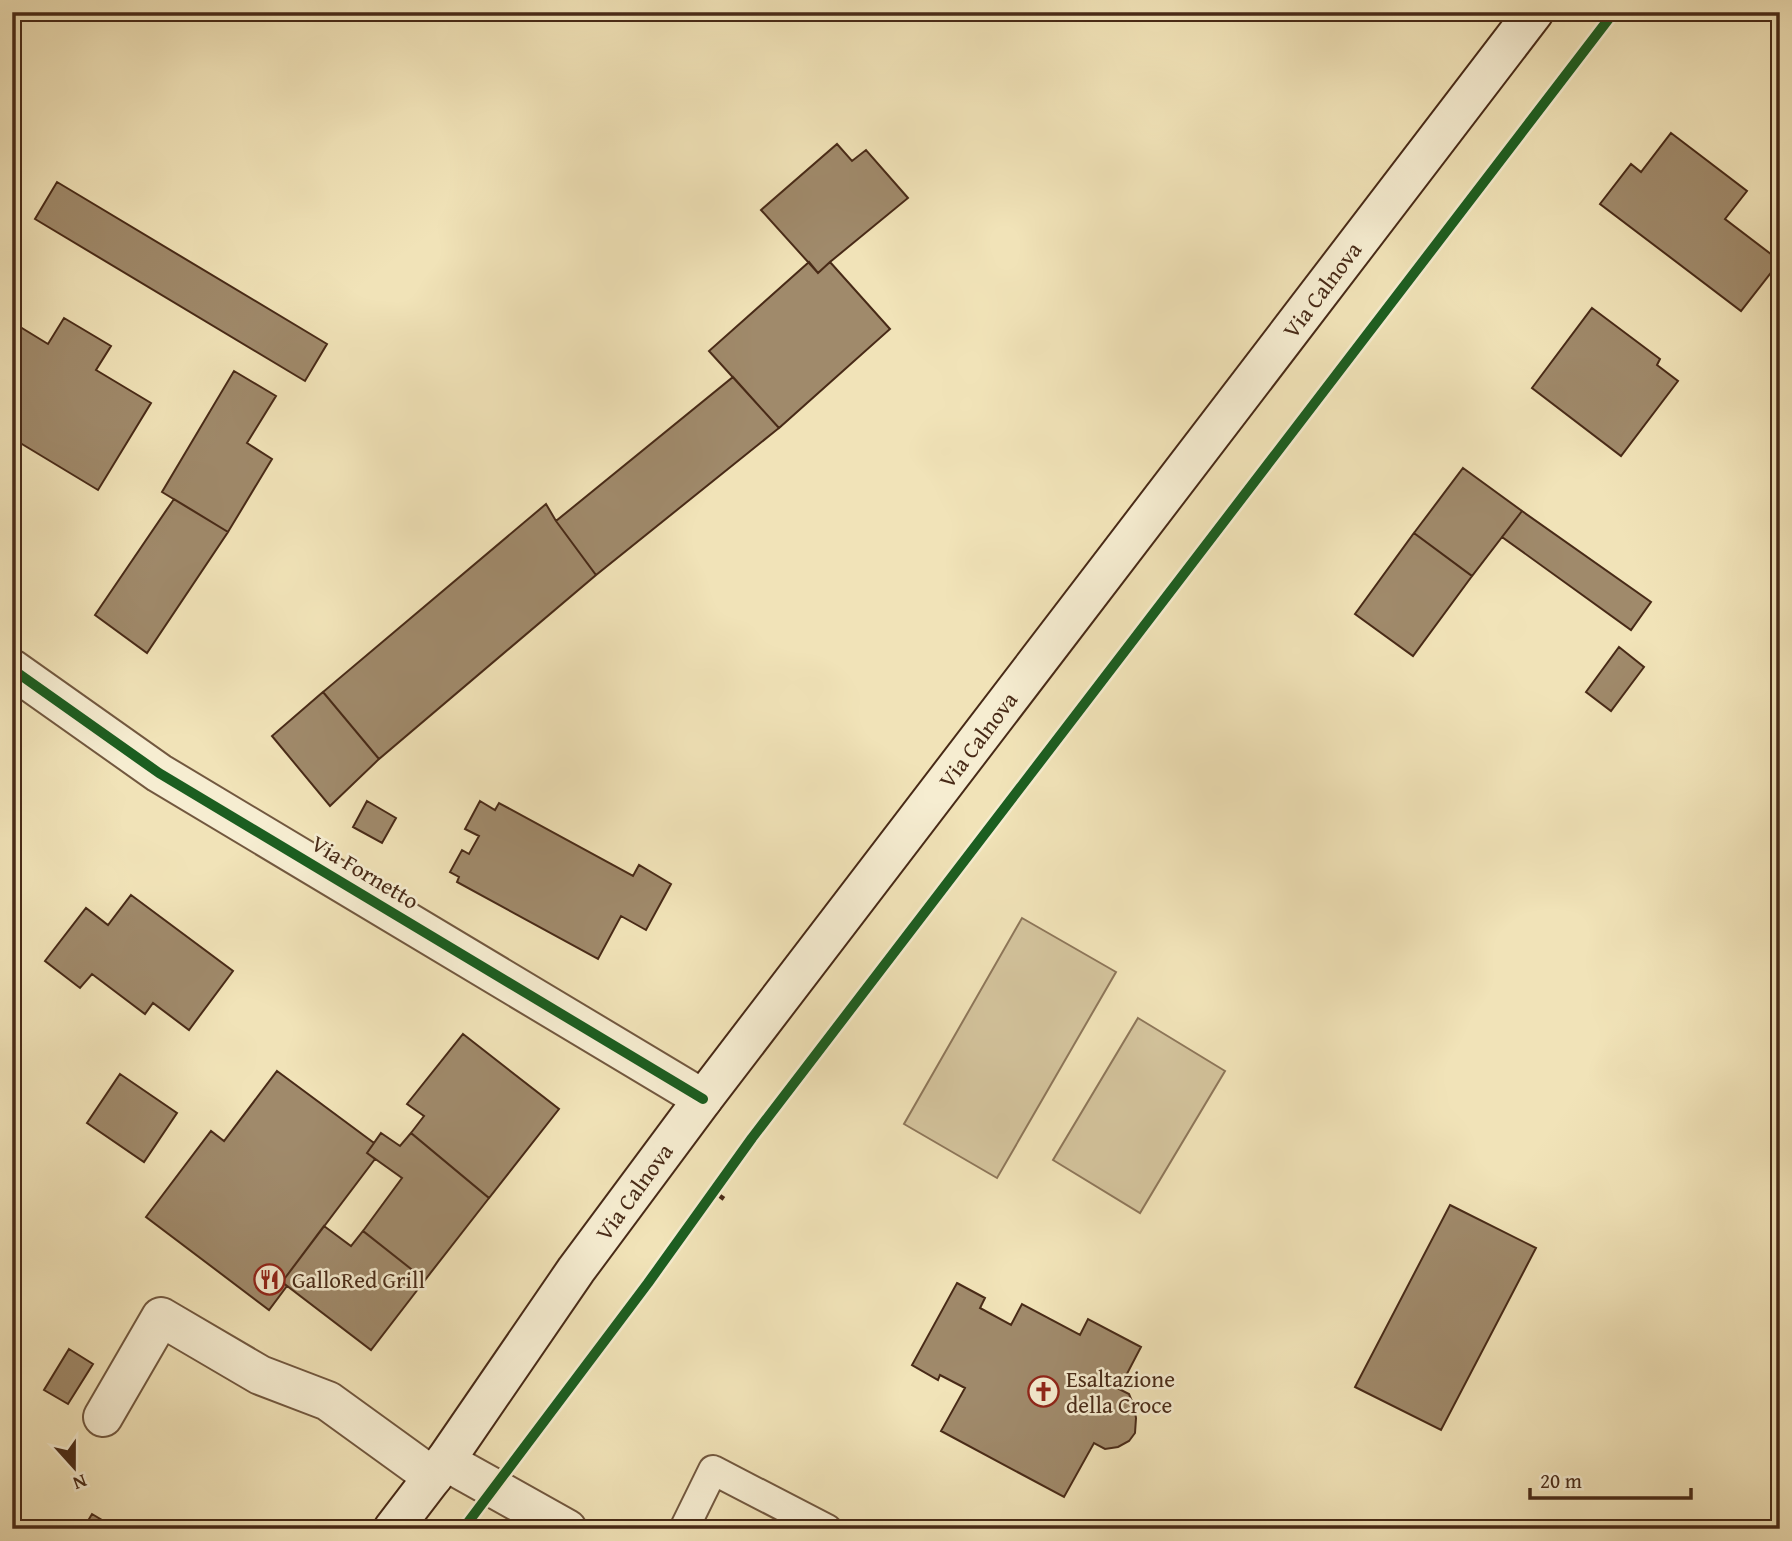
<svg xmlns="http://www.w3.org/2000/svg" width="1792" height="1541" viewBox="0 0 1792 1541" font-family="'Gentium Book Plus',serif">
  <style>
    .green { fill: #d4c49d; stroke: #8e775a; stroke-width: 2 }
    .building { fill: #a08a6b; stroke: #482a17; stroke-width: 2 }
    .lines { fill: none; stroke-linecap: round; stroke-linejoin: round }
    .lane-casing { stroke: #72583f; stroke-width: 32 }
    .street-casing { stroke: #72583f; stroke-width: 42 }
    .secondary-casing { stroke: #482a17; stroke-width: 42 }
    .path { stroke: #482a17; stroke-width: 4.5; stroke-dasharray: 5 3.5; stroke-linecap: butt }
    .lane { stroke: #f6edd1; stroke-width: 28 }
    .street { stroke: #f6edd1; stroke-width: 38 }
    .secondary { stroke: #f6edd1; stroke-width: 38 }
    .cycleway-casing { stroke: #f6edd1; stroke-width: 15 }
    .cycleway { stroke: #1b5e20; stroke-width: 10 }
    .labels { text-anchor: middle; stroke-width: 5; stroke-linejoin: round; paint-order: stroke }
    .street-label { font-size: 23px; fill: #482a17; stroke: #f6edd1 }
    .poi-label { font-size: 23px; fill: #482a17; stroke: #f6edd1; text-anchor: start }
  </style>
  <rect width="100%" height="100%" fill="#f1e3b8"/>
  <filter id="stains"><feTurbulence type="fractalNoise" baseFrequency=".00286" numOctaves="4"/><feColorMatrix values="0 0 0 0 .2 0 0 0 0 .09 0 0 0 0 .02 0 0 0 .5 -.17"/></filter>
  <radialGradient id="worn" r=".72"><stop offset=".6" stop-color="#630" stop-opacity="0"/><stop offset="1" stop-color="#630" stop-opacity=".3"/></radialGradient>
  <path class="green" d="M1022,918L1116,972L997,1178L904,1124Z
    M1138,1018L1225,1071L1140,1213L1053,1160Z"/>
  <path class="building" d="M1671,133L1747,191L1725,219L1780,261L1741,311L1600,204L1631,164L1641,172Z
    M837,144L852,161L866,150L908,198L830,262L818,273L761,210Z
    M57,182L327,344L305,381L35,219Z
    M809,262L818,273L830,262L890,329L779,428L709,351Z
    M1592,308L1660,359L1657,365L1678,381L1621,456L1532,388Z
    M64,318L111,346L96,370L151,403L98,490L12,438V322L48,344Z
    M234,371L276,396L247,443L272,459L228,532L162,492Z
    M733,377L779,428L596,575L556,521Z
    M1463,468L1522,511L1472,576L1414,533Z
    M174,499L228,532L147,653L95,615Z
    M546,504L556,521L596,575L379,759L323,692Z
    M1522,511L1651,602L1631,630L1502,537Z
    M1414,533L1472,576L1413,656L1355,614Z
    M1619,647L1644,667L1611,711L1586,692Z
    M323,692L379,759L330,806L272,736Z
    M367,801L396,818L382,843L353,827Z
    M480,801L495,810L499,803L633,876L639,865L671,884L646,930L621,916L598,959L457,882L459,877L450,872L462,850L469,854L479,836L465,829Z
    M131,895L233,971L189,1030L153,1003L145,1014L92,974L80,988L45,961L86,908L108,925Z
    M463,1034L559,1109L489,1198L411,1133L424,1116L407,1104Z
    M277,1071L374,1143L367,1153L375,1159L282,1282L287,1286L269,1310L146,1217L211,1131L224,1141Z
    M120,1074L177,1113L144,1162L87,1123Z
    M381,1133L400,1146L411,1133L489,1198L425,1280L363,1231L402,1178L367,1153Z
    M1450,1205L1536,1248L1441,1430L1355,1387Z
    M324,1226L351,1246L363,1231L425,1280L371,1350L282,1282Z
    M957,1283L985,1298L980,1308L1011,1325L1022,1304L1080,1335L1088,1319L1141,1347L1119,1389L1129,1394L1134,1406L1136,1418L1135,1433L1129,1441L1118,1447L1105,1449L1094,1443L1064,1497L941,1431L965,1388L940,1375L938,1380L912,1365Z
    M69,1349L93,1364L68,1404L44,1390Z
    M92,1514L117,1529H83Z"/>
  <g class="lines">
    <defs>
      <path id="lane" d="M684,1529L713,1470L827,1529"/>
      <path id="street" d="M12,669L159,773L703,1099
        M103,1417L161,1317L260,1375L328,1401L433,1477
        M445,1461L567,1529"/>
      <path id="secondary" d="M393,1529L445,1461L576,1270L703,1099L1534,12"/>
    </defs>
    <use href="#lane" class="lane-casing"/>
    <use href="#street" class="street-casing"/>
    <use href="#secondary" class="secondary-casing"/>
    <path class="path" d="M713,1191L724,1199"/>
    <use href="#lane" class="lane"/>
    <use href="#street" class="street"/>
    <use href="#secondary" class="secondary"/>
    <defs>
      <path id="cycleway" d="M12,669L159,773L703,1099
        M463,1529L648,1283L752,1138L1614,12"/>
    </defs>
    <use href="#cycleway" class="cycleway-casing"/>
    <use href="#cycleway" class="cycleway"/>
  </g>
  <defs>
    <symbol id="restaurant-ring" viewBox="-11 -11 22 22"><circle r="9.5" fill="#f6edd1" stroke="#8f2418" stroke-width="1.5"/><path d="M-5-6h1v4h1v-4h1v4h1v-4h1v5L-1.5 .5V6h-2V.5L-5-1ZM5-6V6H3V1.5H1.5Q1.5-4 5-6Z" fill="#8f2418"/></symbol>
    <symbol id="church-ring" viewBox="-11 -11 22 22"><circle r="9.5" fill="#f6edd1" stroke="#8f2418" stroke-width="1.5"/><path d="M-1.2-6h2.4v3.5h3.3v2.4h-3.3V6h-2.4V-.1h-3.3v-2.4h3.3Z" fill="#8f2418"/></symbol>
  </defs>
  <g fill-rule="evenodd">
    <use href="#restaurant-ring" x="252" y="1262" width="35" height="35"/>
    <use href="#church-ring" x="1026" y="1374" width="35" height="35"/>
  </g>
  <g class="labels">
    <g class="street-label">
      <text transform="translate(1322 290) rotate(-53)" y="8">Via Calnova</text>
      <text transform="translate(978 740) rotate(-53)" y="8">Via Calnova</text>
      <text transform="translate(365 872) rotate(31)" y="8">Via Fornetto</text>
      <text transform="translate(634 1192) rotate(-54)" y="8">Via Calnova</text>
    </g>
    <g class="poi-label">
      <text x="292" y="1288">GalloRed Grill</text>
      <text x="1066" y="1387">Esaltazione<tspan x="1066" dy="26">della Croce</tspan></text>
    </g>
  </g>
  <rect width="1792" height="1541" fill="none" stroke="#f1e3b8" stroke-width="42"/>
  <rect x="14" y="14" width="1764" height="1513" fill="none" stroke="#482a17" stroke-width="3.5"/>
  <rect x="21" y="21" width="1750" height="1499" fill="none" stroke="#482a17" stroke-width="2"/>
  <g transform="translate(74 1467) rotate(159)" stroke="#f6edd1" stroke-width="5" paint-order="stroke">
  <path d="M0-5L12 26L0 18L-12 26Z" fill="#482a17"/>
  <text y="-10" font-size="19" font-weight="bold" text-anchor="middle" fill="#482a17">N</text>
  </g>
  <path d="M1530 1488v10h161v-10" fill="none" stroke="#482a17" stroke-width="3.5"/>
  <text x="1540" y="1488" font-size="21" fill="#482a17" stroke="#f6edd1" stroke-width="5" paint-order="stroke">20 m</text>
  <rect width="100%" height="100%" filter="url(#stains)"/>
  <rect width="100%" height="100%" fill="url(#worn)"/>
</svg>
